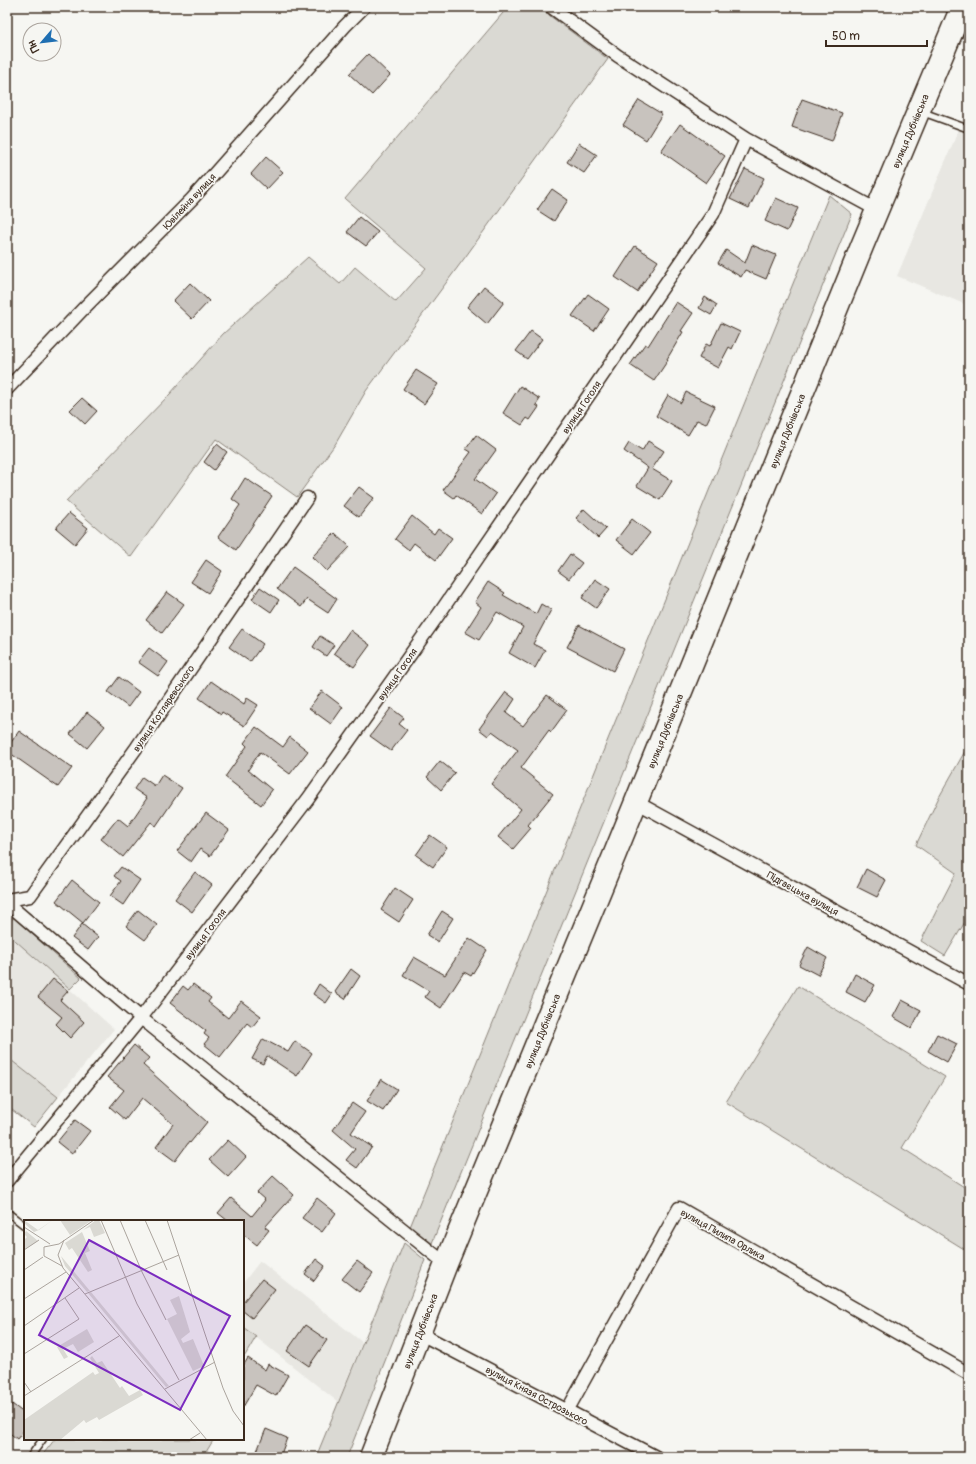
<svg xmlns="http://www.w3.org/2000/svg" width="976" height="1464" viewBox="0 0 976 1464" font-family="Pangolin,sans-serif">
  <style>
    .built { fill: #e8e7e2 }
    .green { fill: #dad9d3; stroke: #8a8278 }
    .building { fill: #c8c3be; stroke: #3b2a1e }
    .lines { fill: none; stroke-linecap: round; stroke-linejoin: round }
    .lane-casing { stroke: #3b2a1e; stroke-width: 9 }
    .street-casing { stroke: #3b2a1e; stroke-width: 15 }
    .highway-casing { stroke: #3b2a1e; stroke-width: 25 }
    .lane { stroke: #f6f6f2; stroke-width: 6 }
    .street { stroke: #f6f6f2; stroke-width: 12 }
    .highway { stroke: #f6f6f2; stroke-width: 22 }
    .labels { text-anchor: middle; stroke-width: 3.5; stroke-linejoin: round; paint-order: stroke }
    .street-label { font-size: 10px; fill: #3b2a1e; stroke: #f6f6f2 }
    .inset-road { fill: none; stroke: #aba49d; stroke-width: 1 }
    .view { fill: #7b2cbf; fill-opacity: 0.15; stroke: #7b2cbf; stroke-width: 2 }
    .inset-edge { fill: none; stroke: #3b2a1e; stroke-width: 2 }
  </style>
  <rect width="100%" height="100%" fill="#f6f6f2"/>
  <filter id="ink" filterUnits="userSpaceOnUse"><feTurbulence type="fractalNoise" baseFrequency=".025" numOctaves="2"/><feDisplacementMap in="SourceGraphic" scale="8" xChannelSelector="R" yChannelSelector="G"/><feConvolveMatrix kernelMatrix="1 2 1 2 8 2 1 2 1" color-interpolation-filters="sRGB"/></filter>
  <g filter="url(#ink)">
    <path class="built" d="M969,105V306L897,276Z
      M7,933L114,1029L58,1097L7,1057Z
      M260,1261L362,1342L338,1402L243,1327V1283Z"/>
    <path class="green" d="M508,7H538L608,59L466,256L366,391L336,443L297,497L216,439L131,557L66,501L170,394L223,334L308,257L340,284L355,267L396,302L426,268L345,199Z
      M829,195L852,214L432,1243L410,1227Z
      M969,744V915L945,956L921,941L956,873L916,845L938,799Z
      M14,918L81,978L70,989L7,933V922Z
      M798,986L945,1077L902,1148L969,1190V1252L726,1102Z
      M7,1057L58,1097L34,1127L7,1106Z
      M404,1243L425,1260L347,1457H316Z
      M243,1327L256,1337L243,1359Z
      M55,1439H116L118,1440L119,1439H214L203,1457H41Z"/>
    <path class="building" d="M368,54L390,75L372,95L349,74Z
      M802,99L842,113L832,141L792,127Z
      M639,100L662,114L646,140L623,125Z
      M680,124L725,156L706,183L661,151Z
      M579,143L597,155L584,173L567,162Z
      M266,157L283,172L267,189L251,174Z
      M745,169L764,178L749,208L730,199Z
      M552,189L568,200L554,221L537,210Z
      M776,198L798,208L787,231L765,221Z
      M359,217L378,232L366,246L347,232Z
      M752,245L776,255L766,279L745,270L741,277L718,263L726,250L745,263Z
      M635,246L658,261L637,292L615,277Z
      M190,283L209,301L192,319L173,301Z
      M484,286L504,302L487,324L467,307Z
      M588,294L609,309L594,331L572,316Z
      M705,297L717,305L711,315L699,308Z
      M676,302L693,313L681,331L683,332L667,359L668,360L654,381L630,365L645,344L648,346Z
      M721,323L740,332L732,349L729,347L718,368L699,358L706,344L710,346Z
      M531,331L542,339L527,359L516,351Z
      M416,370L438,384L424,404L403,389Z
      M520,386L540,399L536,405L539,407L530,420L527,418L522,425L503,413Z
      M686,392L715,406L706,424L697,420L688,435L656,416L668,395L681,403Z
      M82,398L97,411L85,424L70,410Z
      M476,435L496,450L475,479L496,494L482,514L456,495L454,498L443,490L471,452L466,449Z
      M648,441L664,451L652,469L672,481L660,500L637,486L648,468L624,451L629,443L642,451Z
      M217,444L227,452L214,470L204,462Z
      M245,478L272,496L236,550L218,537L240,505L232,499Z
      M359,487L374,498L359,517L344,506Z
      M584,509L606,529L598,538L576,518Z
      M69,513L88,528L75,544L56,528Z
      M412,516L434,534L438,528L452,538L436,560L414,543L409,550L395,539Z
      M632,519L650,533L634,554L616,540Z
      M335,533L350,547L327,571L312,557Z
      M570,554L582,563L569,579L558,571Z
      M206,560L222,571L208,593L191,582Z
      M293,567L337,599L328,613L307,599L301,607L277,589Z
      M595,579L610,589L596,608L582,598Z
      M488,582L505,593L503,595L536,614L541,604L551,610L533,644L545,650L535,668L509,653L523,627L497,612L479,640L465,632L481,607L475,602Z
      M260,587L279,600L271,612L252,599Z
      M167,592L184,604L162,633L146,620Z
      M579,625L624,649L613,671L567,647Z
      M242,629L263,644L250,662L229,647Z
      M350,630L370,645L354,667L334,653Z
      M320,636L334,645L326,656L313,647Z
      M149,648L168,662L158,676L138,662Z
      M119,677L139,692L128,707L108,692Z
      M211,681L244,704L247,698L258,705L244,726L222,712L221,714L199,698Z
      M322,691L343,707L331,724L309,708Z
      M506,692L515,699L506,713L523,726L547,695L567,710L551,732L549,730L521,768L553,794L528,825L531,828L513,849L498,837L521,809L491,784L518,750L492,731L488,736L479,729Z
      M391,708L404,718L399,724L407,730L391,751L370,736Z
      M87,712L105,726L87,748L70,734Z
      M256,727L283,747L290,737L308,751L290,774L260,752L248,770L272,790L261,805L225,777L247,746L244,743Z
      M19,731L72,768L58,787L7,751V748Z
      M440,761L455,773L441,790L427,777Z
      M162,775L182,788L156,826L151,822L123,857L101,839L118,818L128,826L147,798L134,789L142,777L155,786Z
      M206,813L229,830L210,856L200,849L191,862L177,851Z
      M430,835L447,847L433,867L416,855Z
      M121,867L140,880L123,905L110,896L121,881L114,876Z
      M866,869L886,880L877,897L857,887Z
      M195,872L212,885L192,912L175,899Z
      M72,880L99,902L83,923L56,901Z
      M395,888L413,900L399,922L381,910Z
      M138,910L157,925L145,940L126,926Z
      M442,911L453,918L438,942L427,935Z
      M82,924L98,937L88,950L72,938Z
      M469,938L487,950L471,976L464,972L441,1008L425,997L429,991L403,975L414,957L445,975Z
      M808,947L827,958L818,975L799,965Z
      M351,969L360,976L345,999L335,992Z
      M855,974L875,985L865,1002L846,992Z
      M53,979L68,991L60,1000L84,1022L70,1038L56,1024L62,1017L38,997Z
      M193,984L211,998L208,1002L228,1018L241,1001L261,1016L252,1027L247,1023L220,1057L204,1044L209,1038L204,1034L206,1031L170,1003L183,986L188,990Z
      M319,984L332,994L326,1003L313,994Z
      M902,1000L921,1010L912,1028L893,1017Z
      M937,1034L957,1044L947,1062L928,1051Z
      M263,1039L288,1052L295,1041L312,1053L297,1076L267,1056L263,1064L252,1059Z
      M134,1045L149,1058L143,1065L207,1122L190,1143L189,1142L175,1161L156,1147L173,1124L142,1098L125,1120L110,1107L124,1090L107,1077Z
      M381,1079L397,1089L383,1111L367,1101Z
      M352,1103L365,1112L351,1133L372,1147L357,1168L346,1160L355,1149L333,1130Z
      M75,1120L90,1131L72,1154L57,1142Z
      M228,1140L246,1157L228,1177L209,1160Z
      M273,1176L294,1195L265,1227L269,1230L257,1245L243,1234V1221H228L218,1213L231,1198L252,1216L265,1200L257,1193Z
      M317,1198L336,1213L322,1232L302,1218Z
      M316,1259L325,1266L314,1281L305,1274Z
      M357,1261L373,1273L359,1292L342,1279Z
      M262,1279L275,1289L252,1318L243,1311V1302Z
      M305,1325L327,1340L309,1366L287,1351Z
      M248,1358L265,1370L268,1364L288,1375L276,1396L256,1385L243,1407V1366Z
      M12,1404L25,1414V1429L17,1439L7,1431V1411Z
      M266,1429L287,1438L280,1457H272L257,1451Z"/>
    <g class="lines">
      <defs>
        <path id="lane" d="M947,7L956,14
          M922,112L969,129
          M7,1212L25,1226
          M30,1457L43,1439"/>
        <path id="street" d="M551,7L618,56L746,139L877,210
          M7,389L83,309L192,199L345,26L364,7
          M636,802L969,984
          M7,900L30,896L137,747L307,498
          M7,903L141,1018L446,1264
          M7,1181L141,1018L308,799L439,614L713,214L746,139
          M419,1333L656,1457
          M567,1411L679,1208L969,1374"/>
        <path id="highway" d="M371,1457L446,1264L614,856L862,246L962,7"/>
      </defs>
      <use href="#lane" class="lane-casing"/>
      <use href="#street" class="street-casing"/>
      <use href="#highway" class="highway-casing"/>
      <use href="#lane" class="lane"/>
      <use href="#street" class="street"/>
      <use href="#highway" class="highway"/>
    </g>
  </g>
  <g class="labels">
    <g class="street-label">
      <text transform="translate(910 131) rotate(-67)" y="4">вулиця Дубнівська</text>
      <text transform="translate(189 201) rotate(-47)" y="4">Ювілейна вулиця</text>
      <text transform="translate(581 407) rotate(-56)" y="4">вулиця Гоголя</text>
      <text transform="translate(787 431) rotate(-68)" y="4">вулиця Дубнівська</text>
      <text transform="translate(397 674) rotate(-55)" y="4">вулиця Гоголя</text>
      <text transform="translate(163 708) rotate(-56)" y="4">вулиця Котляревського</text>
      <text transform="translate(665 731) rotate(-68)" y="4">вулиця Дубнівська</text>
      <text transform="translate(803 893) rotate(29)" y="4">Підгаєцька вулиця</text>
      <text transform="translate(205 934) rotate(-53)" y="4">вулиця Гоголя</text>
      <text transform="translate(542 1031) rotate(-68)" y="4">вулиця Дубнівська</text>
      <text transform="translate(723 1234) rotate(29)" y="4">вулиця Пилипа Орлика</text>
      <text transform="translate(420 1331) rotate(-69)" y="4">вулиця Дубнівська</text>
      <text transform="translate(537 1395) rotate(28)" y="4">вулиця Князя Острозького</text>
    </g>
  </g>
  <g transform="translate(24 1220)">
    <rect width="220" height="220" fill="#f6f6f2"/>
    <path d="M0,0L14,10L29,0L15,10L10,12L0,3ZM36,0H68L46,15ZM72,0H75L81,13L70,17L66,7L59,10ZM2,11L14,21L0,30V20L3,17L0,14ZM58,12L66,31L61,33L68,50L64,52L48,28L45,30L41,23ZM37,36L66,71L63,72L41,46ZM67,72L145,166L142,167L64,73ZM155,76L166,112L157,119L159,123L169,119L180,146L169,151L143,99L153,94L146,80ZM63,109L70,122L54,132L49,124L39,129L44,137L40,139L33,127ZM68,136L73,143L78,141L96,168L98,166L105,176L116,170L119,175L75,200L73,197L62,203L60,200L36,220H0V200L69,152L71,155L75,153L66,138Z" fill="#dad9d3"/>
    <path class="inset-road" d="M77,0L113,84L155,160M96,0L118,52L142,100M121,0L143,50M143,0L199,168L209,191L220,206M0,7L26,24M40,20L34,35L39,48L183,220M0,30L15,20M38,46L20,36V27L35,24L70,0M0,50L19,37M61,74L155,35M0,79L42,52M0,106L55,68M0,134L55,99L41,78M0,162L7,172M141,169L191,142M0,176L95,116M165,220L176,213"/>
    <path class="view" d="M65,20L206,96L156,190L15,115Z"/>
    <rect width="220" height="220" class="inset-edge"/>
  </g>
  <rect width="976" height="1464" fill="none" stroke="#f6f6f2" stroke-width="24"/>
  <rect x="12" y="12" width="952" height="1440" fill="none" stroke="#3b2a1e" stroke-width="1.5" filter="url(#ink)"/>
  <g transform="translate(42 42) rotate(242)"><circle r="19" fill="#f6f6f2" stroke="#aba49d"/>
  <path d="M0-3L7 15L0 10L-7 15Z" fill="#1f6fb2"/>
  <text y="-6" font-size="11" font-weight="bold" text-anchor="middle" fill="#3b2a1e">Пн</text>
  </g>
  <path d="M826 40v6h101v-6" fill="none" stroke="#3b2a1e" stroke-width="2"/>
  <text x="832" y="40" font-size="12" fill="#3b2a1e" stroke="#f6f6f2" stroke-width="3" paint-order="stroke">50 m</text>
</svg>
